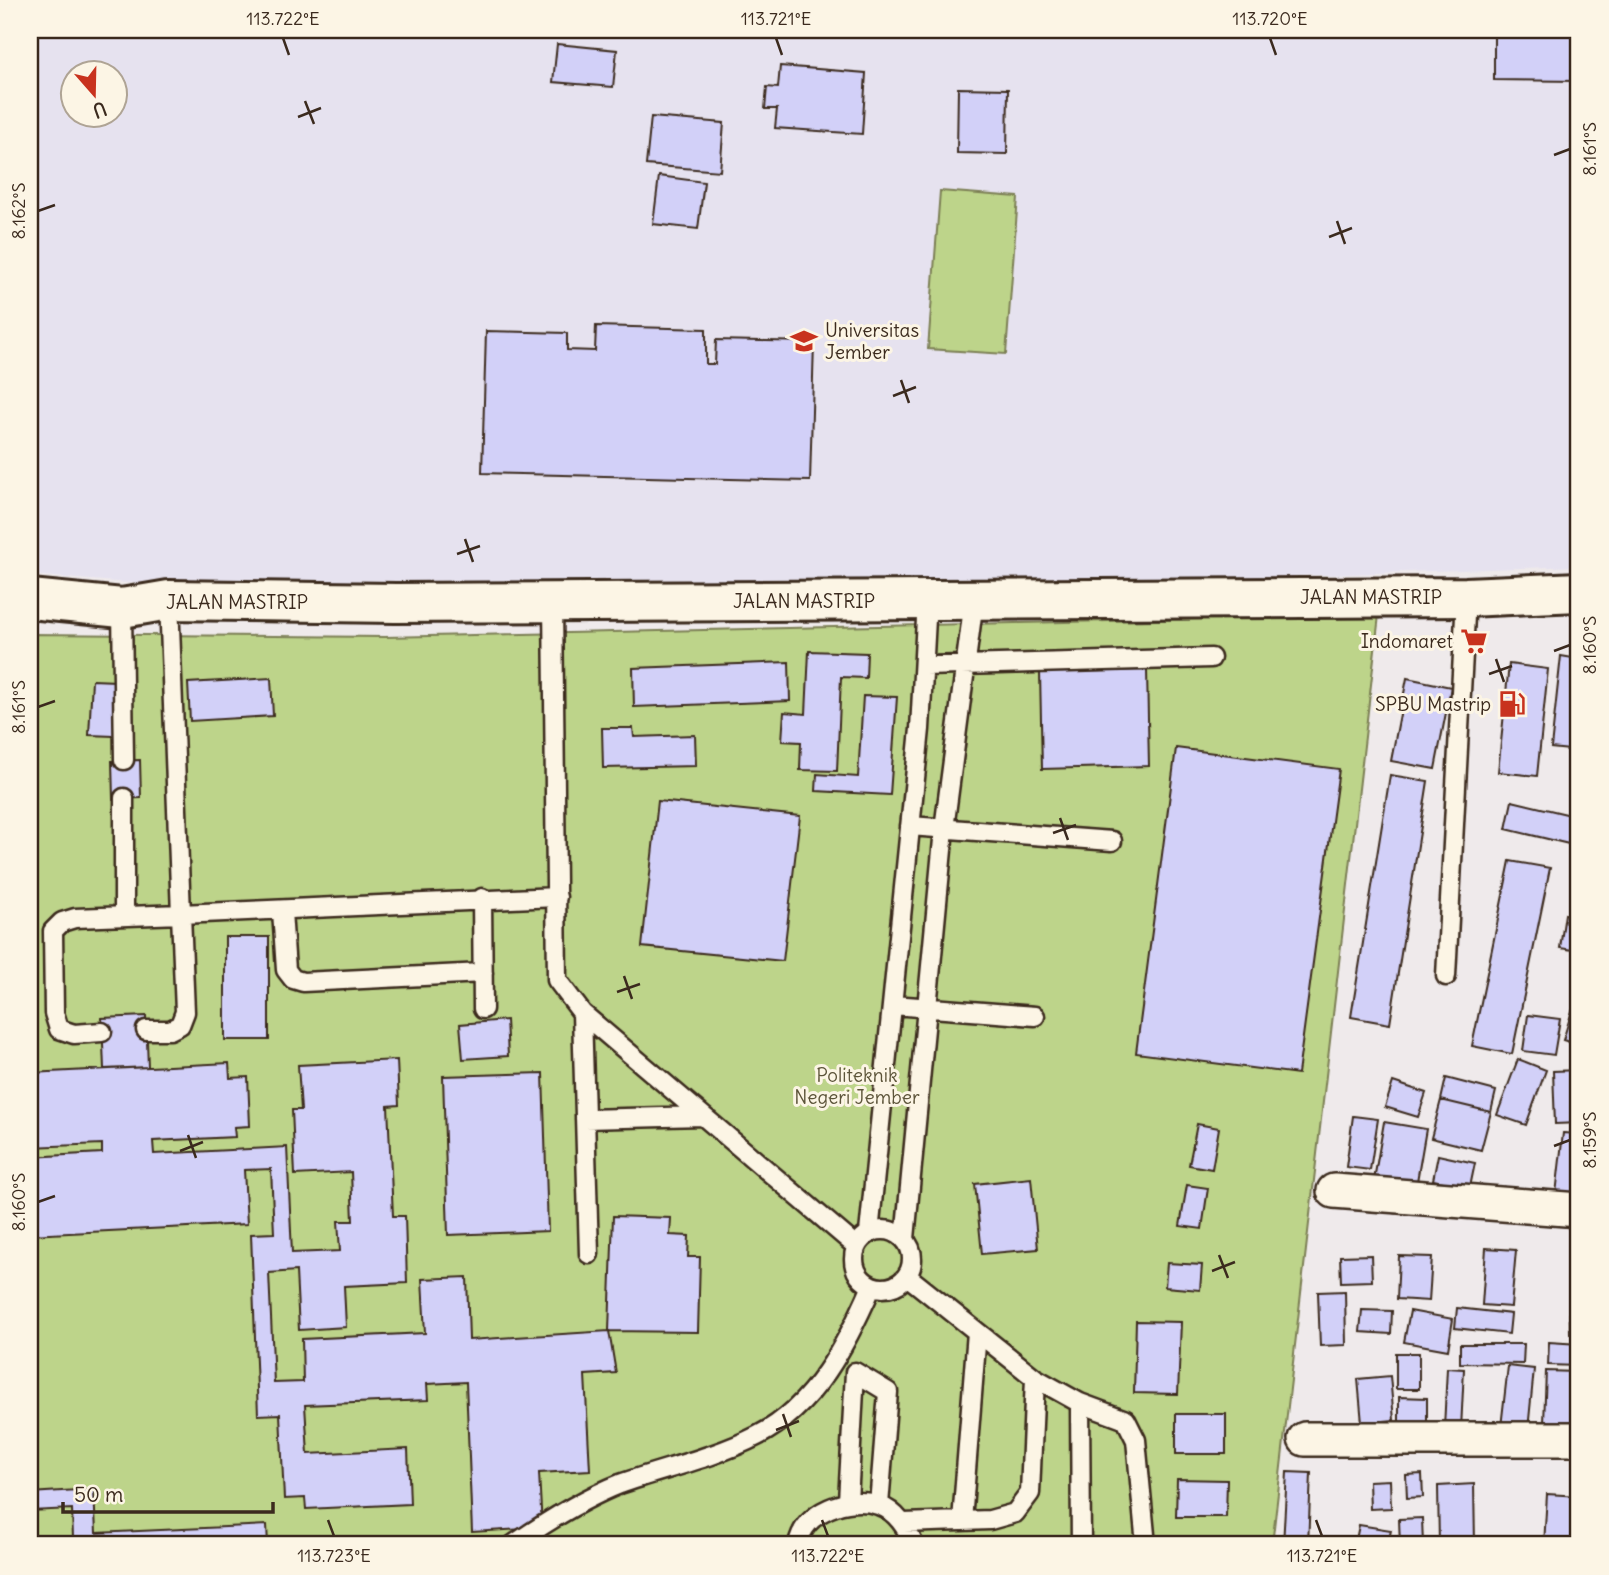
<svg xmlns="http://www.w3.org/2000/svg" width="1609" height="1575" viewBox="0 0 1609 1575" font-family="Delius,sans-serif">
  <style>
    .built { fill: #e6e2ef; fill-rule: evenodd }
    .green { fill: #bdd48a; stroke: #7c7f54; stroke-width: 2 }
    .building { fill: #d2d0f8; stroke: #3b2a1e; stroke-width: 2 }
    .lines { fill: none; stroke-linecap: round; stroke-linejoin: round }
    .lane-casing { stroke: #3b2a1e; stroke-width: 23 }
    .street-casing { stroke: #3b2a1e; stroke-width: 38 }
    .secondary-casing { stroke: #3b2a1e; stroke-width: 44 }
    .lane { stroke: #fcf5e5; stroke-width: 18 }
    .street { stroke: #fcf5e5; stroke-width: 33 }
    .secondary { stroke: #fcf5e5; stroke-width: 38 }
    .ticks { fill: none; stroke: #3b2a1e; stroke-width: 2.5 }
    .labels { text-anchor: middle; stroke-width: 6; stroke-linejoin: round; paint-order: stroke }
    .poi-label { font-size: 19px; fill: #3b2a1e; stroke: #fcf5e5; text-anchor: end }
    .street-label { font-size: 19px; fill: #3b2a1e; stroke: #fcf5e5 }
    .park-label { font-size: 19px; fill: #5c5439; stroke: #fcf5e5 }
    .neatline { fill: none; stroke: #3b2a1e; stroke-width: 2.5 }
    .ticks-label { font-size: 18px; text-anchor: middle; fill: #3b2a1e }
  </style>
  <rect width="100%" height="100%" fill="#efeaeb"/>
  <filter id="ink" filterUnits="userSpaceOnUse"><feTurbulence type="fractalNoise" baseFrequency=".0143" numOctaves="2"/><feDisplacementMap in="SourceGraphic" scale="14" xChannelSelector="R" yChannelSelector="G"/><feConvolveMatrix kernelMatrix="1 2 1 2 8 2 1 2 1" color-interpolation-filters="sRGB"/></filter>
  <g filter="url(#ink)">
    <path class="built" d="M30,30H1579V566L1085,583H128L30,575ZM74,74H116V116H74Z"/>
    <path class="green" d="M940,191L1018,197L1006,354L928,349Z
      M1379,615L1272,1545H30V634L385,637Z"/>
    <path class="building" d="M1494,34L1578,35V81L1494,80Z
      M557,44L617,50L613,87L553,82Z
      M780,66L866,73L862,134L775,128L777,109H765L767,87L778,88Z
      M958,88L1008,89L1007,154L957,153Z
      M651,117L724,123L720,171L646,165Z
      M659,176L704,182L698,229L653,224Z
      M596,326L706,329V364H715L716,340L814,342L810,481L482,473L486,331L567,333V350L595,351Z
      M809,651L867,653L866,678L841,677L837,771L800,770L801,742L782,741L784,712L806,714Z
      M1561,656L1579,659V751L1551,748Z
      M789,662L790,701L634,707L633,668Z
      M1509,664L1548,669L1537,776L1498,772Z
      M1147,670L1149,766L1042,769L1040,672Z
      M271,678L273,716L190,721L188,683Z
      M1407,678L1451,687L1435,769L1391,761Z
      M92,680L116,681L114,736L89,735Z
      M863,696L897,697L890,795L816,791L817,774L858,777Z
      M602,728H633L634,737L695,735L696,766L603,768Z
      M1176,748L1339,769L1298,1074L1136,1053Z
      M140,760L141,798L113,799L112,761Z
      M1390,775L1428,781L1390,1024L1351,1017Z
      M658,801L800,816L783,961L642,947Z
      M1512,801L1579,817L1573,845L1506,829Z
      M1510,861L1550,868L1512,1054L1472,1046Z
      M1565,914L1579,916V951L1560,948Z
      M225,937H269V1040H225Z
      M1572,1011L1579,1013V1045L1563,1040Z
      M1528,1015L1560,1019L1554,1055L1523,1051Z
      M146,1016L148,1067L104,1069L102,1018Z
      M506,1020L508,1056L463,1059L460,1024Z
      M1518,1059L1546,1070L1526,1125L1497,1115Z
      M397,1060L399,1105L388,1106L393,1216H405L407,1283L344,1286L346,1327L299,1330L296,1271L269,1273L274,1383L303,1382L302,1339L425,1333L422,1279L467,1277L469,1340L609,1331L616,1373L585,1375L590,1470L539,1473L542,1528L472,1532L466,1382L427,1384L428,1400L305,1405L308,1454L408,1449L410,1504L306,1509L305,1498L284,1499L280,1414L258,1415L251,1234L274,1233L271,1169L244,1170L247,1224L30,1235V1157L102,1153V1144L30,1147V1073L229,1063L230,1078L248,1077L250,1126L234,1127L235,1137L153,1141L154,1154L287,1147L292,1253L340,1251L338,1221H353L351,1172L295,1175L292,1110H301L298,1065Z
      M1579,1070V1123L1555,1124L1553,1071Z
      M543,1073L548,1231L448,1235L443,1076Z
      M1446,1078L1496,1091L1491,1112L1441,1100Z
      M1393,1082L1426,1093L1418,1117L1385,1107Z
      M1441,1100L1491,1112L1481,1150L1431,1138Z
      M1353,1116L1378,1119L1370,1170L1346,1167Z
      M1384,1122L1426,1129L1416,1187L1374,1180Z
      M1197,1124L1219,1128L1212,1169L1189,1165Z
      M1563,1133L1579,1134V1196L1556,1194Z
      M1438,1155L1475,1163L1470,1187L1433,1180Z
      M1031,1178L1038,1249L982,1254L975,1184Z
      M1187,1185L1208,1188L1202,1229L1180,1226Z
      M613,1216L671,1218L670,1235L689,1236L688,1257H700L698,1332L609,1331Z
      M1486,1248L1516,1250L1511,1307L1482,1305Z
      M1569,1251H1579V1334H1570Z
      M1371,1255L1372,1281L1341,1282L1340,1256Z
      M1399,1256L1432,1257L1429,1301L1397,1299Z
      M1167,1263L1202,1265L1200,1290L1165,1287Z
      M1345,1291L1346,1345L1320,1346L1318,1292Z
      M1457,1308L1511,1314L1509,1334L1455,1328Z
      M1362,1310L1392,1311L1391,1334L1360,1332Z
      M1410,1311L1453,1319L1448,1350L1404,1342Z
      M1136,1321L1181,1322L1178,1394L1134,1393Z
      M1549,1342L1579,1344V1366L1548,1365Z
      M1460,1344H1524L1523,1364L1460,1363Z
      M1396,1353H1419V1389H1396Z
      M1508,1366L1534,1369L1528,1430L1501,1427Z
      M1447,1368L1464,1369L1461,1429L1444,1428Z
      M1546,1371L1576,1372L1574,1424L1544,1423Z
      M1390,1376L1394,1420L1362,1423L1358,1379Z
      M1399,1397L1427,1398V1428L1399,1427Z
      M1176,1414H1226V1454H1176Z
      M1287,1472L1311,1473L1308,1545H1283Z
      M1422,1474L1423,1497L1407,1498L1406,1475Z
      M1177,1479L1227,1480L1226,1517H1176Z
      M1390,1480L1391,1508L1370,1509L1369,1481Z
      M1474,1484L1475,1545H1439L1438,1486Z
      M94,1489L96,1533L267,1525L268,1545H30V1539L73,1538L72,1509L30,1511V1493Z
      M1547,1494L1579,1496L1577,1545H1544Z
      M1422,1518L1423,1545H1400L1399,1519Z
      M1359,1525L1391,1530L1388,1545H1355Z"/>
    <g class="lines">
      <defs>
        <path id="lane" d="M169,600L181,914L557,897
          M553,602L557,980L582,1013L856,1246
          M122,608L124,760
          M925,666L1211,658
          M124,798V916
          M910,826L1112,841
          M482,898L483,1009
          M282,911L286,970L293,979L303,982L483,973
          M1446,976L1466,597
          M893,1005L1035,1016
          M582,1013L589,1254
          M102,1032L74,1034L59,1029L54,1013L53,931L62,922L75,918L181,914L185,1012L180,1025L170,1030H146
          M585,1119L703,1116
          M854 1259a29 29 0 1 1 58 0a29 29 0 1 1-58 0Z
          M869,1233L920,729L927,600
          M905,1239L944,829L974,600
          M907,1276L1035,1378L1080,1403L1126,1420L1136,1440L1146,1545
          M1080,1403L1081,1545
          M848,1501L855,1372L888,1392L879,1505
          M962,1521L977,1332
          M904,1523L990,1520L1015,1513L1030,1493L1035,1378
          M513,1545C546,1522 582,1499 620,1484C665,1468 714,1458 757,1436C815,1407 847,1343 872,1286
          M798,1545C803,1511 849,1495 878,1505C897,1511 907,1529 914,1545"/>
        <path id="street" d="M1334,1191L1579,1210
          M1305,1439H1579"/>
        <path id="secondary" d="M30,599L122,608L169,600L396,603L1466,597L1579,592"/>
      </defs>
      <use href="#lane" class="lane-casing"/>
      <use href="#street" class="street-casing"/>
      <use href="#secondary" class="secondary-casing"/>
      <use href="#lane" class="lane"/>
      <use href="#street" class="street"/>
      <use href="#secondary" class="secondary"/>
    </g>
  </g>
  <path class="ticks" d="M283,38L289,55M776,38L782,55M1270,38L1276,55M305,101L314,124M298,117L321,108M1554,155L1570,149M38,211L55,205M1337,221L1345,244M1329,237L1352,228M901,380L909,403M893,396L916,387M465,539L473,562M457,554L480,546M1554,651L1570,645M1496,659L1504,682M1489,674L1512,666M38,707L55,701M1060,818L1068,840M1053,833L1076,825M624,976L632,999M617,992L640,984M188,1135L196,1158M1554,1146L1570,1140M180,1151L203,1142M38,1202L55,1196M1219,1255L1228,1278M1212,1271L1235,1262M783,1414L791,1437M776,1430L799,1421M328,1520L334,1536M822,1520L828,1536M1316,1520L1322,1536"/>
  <defs>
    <symbol id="university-bare" viewBox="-9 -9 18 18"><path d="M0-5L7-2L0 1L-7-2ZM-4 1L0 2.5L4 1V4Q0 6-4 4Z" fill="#c8321e" stroke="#fcf5e5" stroke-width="2.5" paint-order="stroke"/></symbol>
    <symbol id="supermarket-bare" viewBox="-9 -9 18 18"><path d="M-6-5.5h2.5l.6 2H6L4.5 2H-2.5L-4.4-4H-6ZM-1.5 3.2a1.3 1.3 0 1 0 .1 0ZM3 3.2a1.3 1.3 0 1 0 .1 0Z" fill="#c8321e" stroke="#fcf5e5" stroke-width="2.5" paint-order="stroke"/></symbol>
    <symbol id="fuel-bare" viewBox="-9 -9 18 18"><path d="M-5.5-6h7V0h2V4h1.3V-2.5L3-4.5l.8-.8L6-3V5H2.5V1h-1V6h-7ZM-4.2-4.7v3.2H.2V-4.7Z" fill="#c8321e" stroke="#fcf5e5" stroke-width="2.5" paint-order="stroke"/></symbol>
  </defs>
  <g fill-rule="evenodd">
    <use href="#university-bare" x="785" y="322" width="38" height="38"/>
    <use href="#supermarket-bare" x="1455" y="622" width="38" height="38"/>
    <use href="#fuel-bare" x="1493" y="685" width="38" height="38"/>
  </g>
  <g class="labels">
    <g class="poi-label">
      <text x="825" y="337" text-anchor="start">Universitas<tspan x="825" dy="22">Jember</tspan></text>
      <text x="1453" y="648">Indomaret</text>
      <text x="1491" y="711">SPBU Mastrip</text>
    </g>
    <g class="street-label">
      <text x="1371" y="604">JALAN MASTRIP</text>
      <text x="804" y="608">JALAN MASTRIP</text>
      <text x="237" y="609">JALAN MASTRIP</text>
    </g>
    <g class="park-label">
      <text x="857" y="1082">Politeknik<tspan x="857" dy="22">Negeri Jember</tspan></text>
    </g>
  </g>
  <rect width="1609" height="1575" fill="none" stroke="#fcf5e5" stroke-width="77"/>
  <g transform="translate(94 94) rotate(160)"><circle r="33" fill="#fcf5e5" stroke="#afa495" stroke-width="2"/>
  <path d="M0-5L12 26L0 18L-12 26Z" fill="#c8321e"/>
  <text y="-10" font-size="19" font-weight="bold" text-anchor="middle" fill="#3b2a1e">U</text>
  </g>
  <path d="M63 1502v10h210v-10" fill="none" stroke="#3b2a1e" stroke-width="3.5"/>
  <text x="74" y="1502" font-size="21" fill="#3b2a1e" stroke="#fcf5e5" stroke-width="5" paint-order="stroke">50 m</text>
  <rect x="38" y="38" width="1532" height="1498" class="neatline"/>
  <g class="ticks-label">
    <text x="283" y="25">113.722°E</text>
    <text x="776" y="25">113.721°E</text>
    <text x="1270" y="25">113.720°E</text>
    <text transform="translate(1590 149) rotate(-90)" y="6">8.161°S</text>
    <text transform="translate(19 211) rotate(-90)" y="6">8.162°S</text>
    <text transform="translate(1590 645) rotate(-90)" y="6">8.160°S</text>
    <text transform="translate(19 707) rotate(-90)" y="6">8.161°S</text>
    <text transform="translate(1590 1140) rotate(-90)" y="6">8.159°S</text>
    <text transform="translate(19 1202) rotate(-90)" y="6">8.160°S</text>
    <text x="334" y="1562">113.723°E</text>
    <text x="828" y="1562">113.722°E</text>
    <text x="1322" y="1562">113.721°E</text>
  </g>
</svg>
